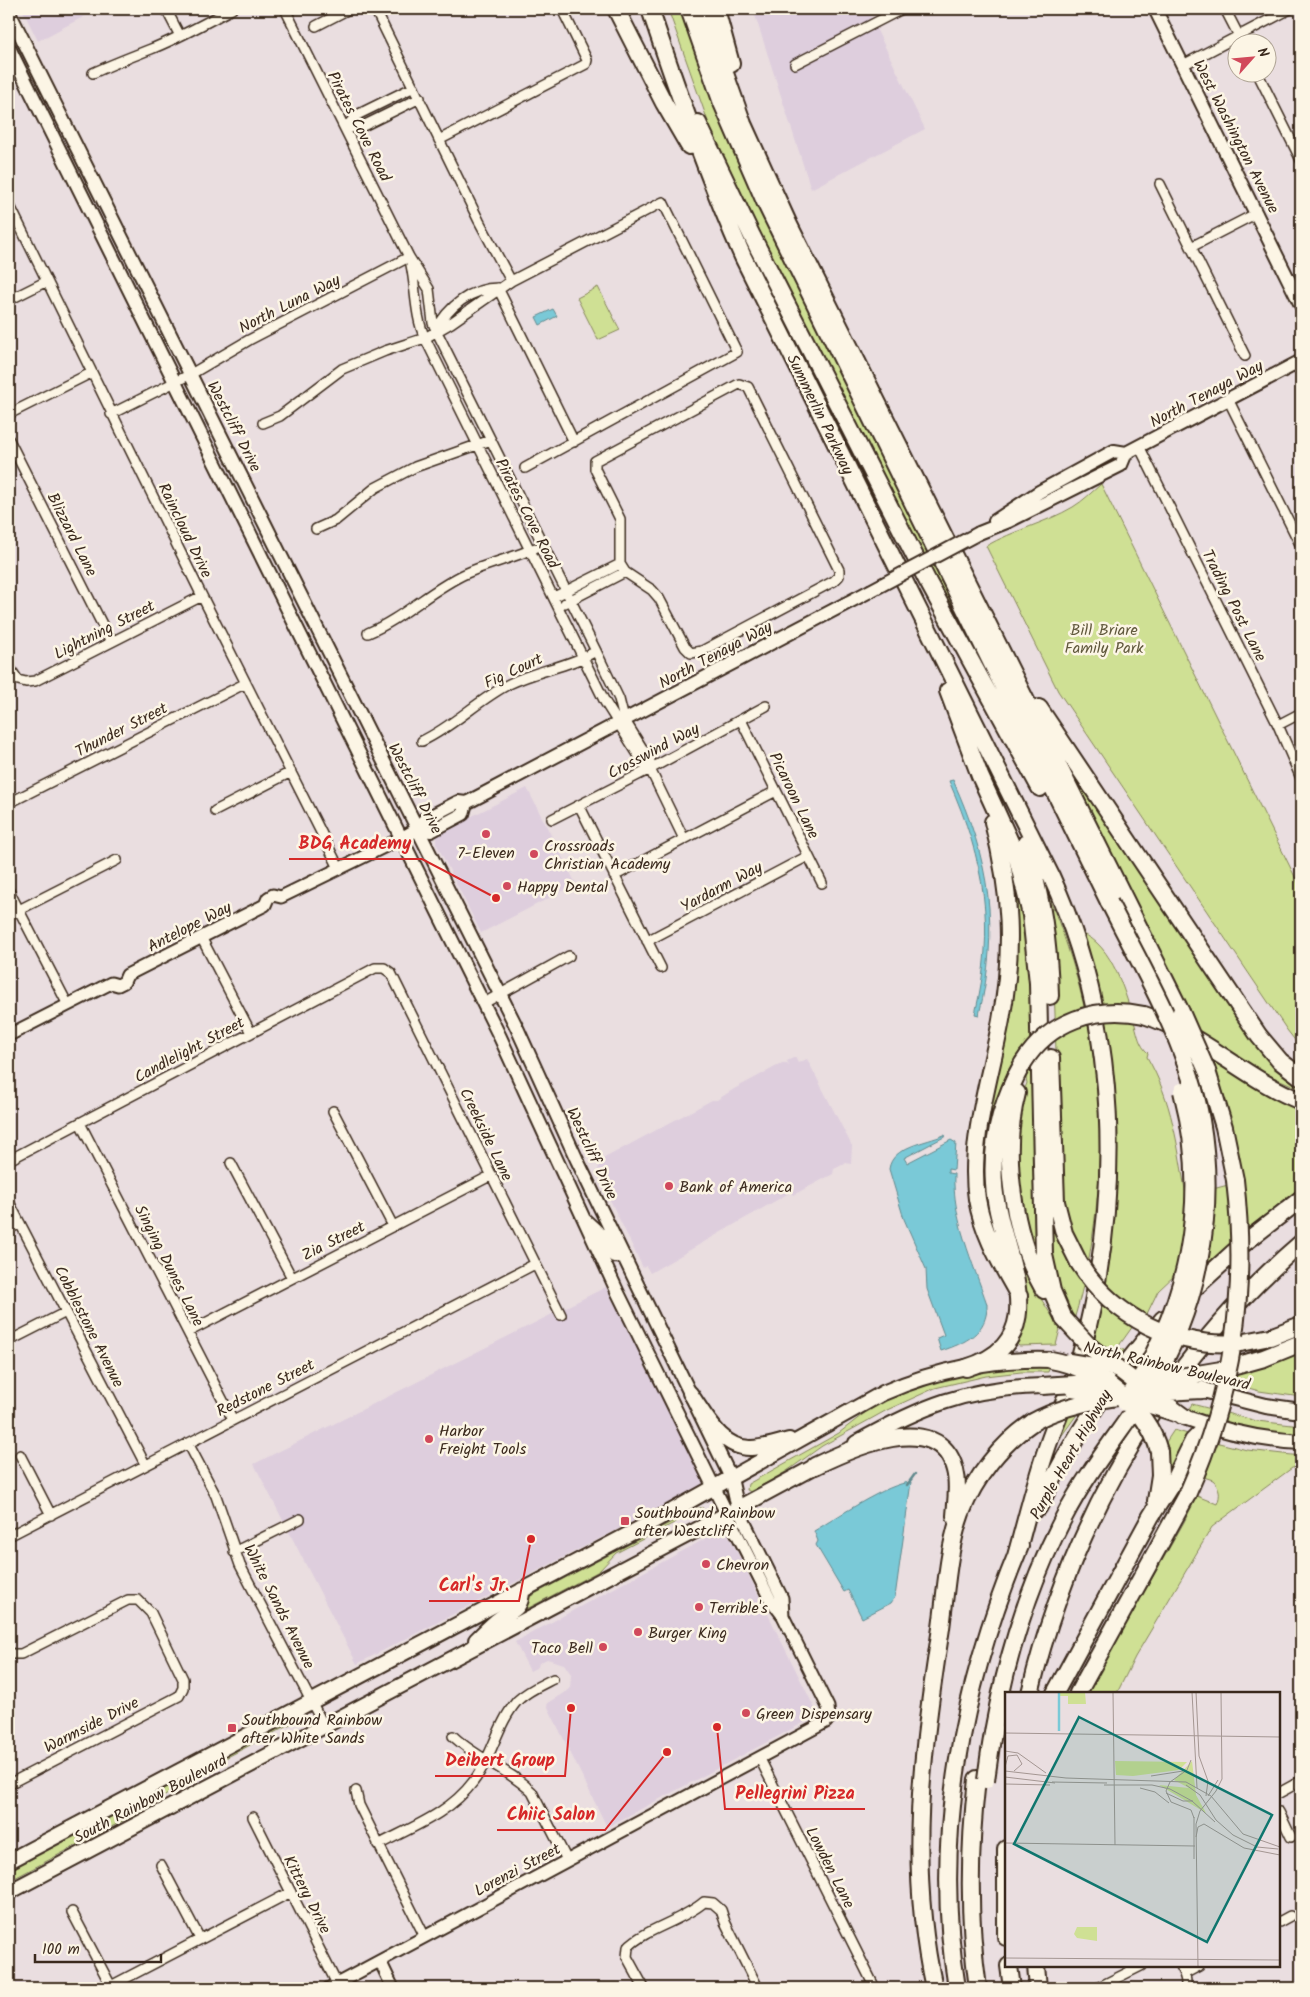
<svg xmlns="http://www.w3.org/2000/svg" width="1310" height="1997" viewBox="0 0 1310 1997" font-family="Kalam,sans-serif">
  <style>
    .built { fill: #decedd }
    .green { fill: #cfe094; stroke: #858559 }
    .water { fill: #7ac9d7; stroke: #61898d }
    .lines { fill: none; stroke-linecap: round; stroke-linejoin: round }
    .stream { stroke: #61898d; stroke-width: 2.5 }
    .minor-casing { stroke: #3b2a1e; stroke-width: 12 }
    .tertiary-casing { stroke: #3b2a1e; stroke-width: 15 }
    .secondary-casing { stroke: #3b2a1e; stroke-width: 16 }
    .primary-casing { stroke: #3b2a1e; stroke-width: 18 }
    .motorway-casing { stroke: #3b2a1e; stroke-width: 20 }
    .minor { stroke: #fcf5e5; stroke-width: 9 }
    .tertiary { stroke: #fcf5e5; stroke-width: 11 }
    .secondary { stroke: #fcf5e5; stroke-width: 12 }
    .primary { stroke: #fcf5e5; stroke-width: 14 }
    .motorway { stroke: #fcf5e5; stroke-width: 16 }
    .secondary-bridge-casing { stroke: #3b2a1e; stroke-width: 16; stroke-linecap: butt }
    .primary-bridge-casing { stroke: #3b2a1e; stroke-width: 18; stroke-linecap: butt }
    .motorway-bridge-casing { stroke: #3b2a1e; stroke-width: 20; stroke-linecap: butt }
    .secondary-bridge { stroke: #fcf5e5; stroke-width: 12 }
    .primary-bridge { stroke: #fcf5e5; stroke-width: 14 }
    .motorway-bridge { stroke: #fcf5e5; stroke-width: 16 }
    .poi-dot { fill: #d1495b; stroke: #fcf5e5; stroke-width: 2 }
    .labels { text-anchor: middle; stroke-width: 5; stroke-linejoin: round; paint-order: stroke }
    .street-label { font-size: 16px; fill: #3b2a1e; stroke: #fcf5e5 }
    .park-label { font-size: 16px; fill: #60583c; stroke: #fcf5e5 }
    .poi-label { font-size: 16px; fill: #3b2a1e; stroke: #fcf5e5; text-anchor: start }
    .inset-river { fill: none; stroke: #7ac9d7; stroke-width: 2.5 }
    .inset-road { fill: none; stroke: #a49692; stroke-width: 1 }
    .view { fill: #0f766e; fill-opacity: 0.15; stroke: #0f766e; stroke-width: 2.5 }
    .inset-edge { fill: none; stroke: #3b2a1e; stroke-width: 2.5 }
    .leader { fill: none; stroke: #d62828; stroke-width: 2 }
    .callout-dot { fill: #d62828; stroke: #fcf5e5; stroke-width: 2 }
    .callout-label { font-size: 18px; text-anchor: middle; font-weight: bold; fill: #d62828; stroke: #fcf5e5; stroke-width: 5; stroke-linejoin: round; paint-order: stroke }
  </style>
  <rect width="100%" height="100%" fill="#eadee0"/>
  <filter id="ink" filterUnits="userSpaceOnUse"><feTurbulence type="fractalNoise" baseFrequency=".02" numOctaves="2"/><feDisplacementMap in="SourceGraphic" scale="10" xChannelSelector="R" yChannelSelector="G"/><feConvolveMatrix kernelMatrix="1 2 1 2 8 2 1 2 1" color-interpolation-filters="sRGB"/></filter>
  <g filter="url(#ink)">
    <path class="built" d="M22,9H98L38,41Z
      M753,9H877L869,14L925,129L811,189Z
      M527,788L576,884L481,933L436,843V838L439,833Z
      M795,1057L798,1063L807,1059L852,1146L851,1164L846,1163L834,1169L833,1174L793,1195L791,1192L650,1273L646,1266L643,1268L598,1175L599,1161L712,1100H717L734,1089L779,1065L786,1063L789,1066L787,1061Z
      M606,1287L705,1484L357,1664L254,1464Z
      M725,1528L818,1715L607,1827L547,1705L549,1702L570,1689L571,1674L564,1664L547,1659L539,1663L538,1667L530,1671L515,1642Z"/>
    <path class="green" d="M668,9H682L1020,734L929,575L747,208L711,130Z
      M598,287L620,330L598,340L577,298Z
      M1101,484L1301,889V1048L1287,1030L1058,691L986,546C1014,530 1046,523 1073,507C1083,501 1092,492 1101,484Z
      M1058,744L1301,1083V1089L1271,1076L1202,1037L1174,1012L1191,1014Z
      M1010,865L1023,916L1033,998L1038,1260L1028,1239L1016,1162L1021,1099L1027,1083L1020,1050C989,1098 981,1150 987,1206L981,1191L983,1137Z
      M1042,882C1105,1020 1117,1175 1074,1320L1054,1282L1048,1200L1059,1175L1055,1014L1053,957Z
      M1081,933C1113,944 1126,996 1135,1025C1138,1035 1139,1045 1148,1053L1147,1057C1172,1099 1178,1148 1186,1196L1228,1185L1216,1124L1199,1069L1211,1056L1269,1095L1301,1110V1187L1248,1228L1203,1267L1177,1273L1158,1291L1144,1320L1133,1326L1118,1347L1124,1350L1057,1442L1099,1318L1110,1258L1116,1187L1115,1119Z
      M1004,1147L1038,1294L1060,1329L1056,1345L1019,1346L1014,1342C1019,1329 1026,1316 1026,1302C1026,1287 1020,1271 1016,1257C1006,1221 997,1184 1004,1147Z
      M1301,1351V1397L1259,1391L1235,1384L1237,1375L1267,1366Z
      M1050,1366L1048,1372H1021L986,1376L935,1388L887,1410L822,1446L787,1471L751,1492L747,1490L748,1484L839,1433L880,1401L915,1387L967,1372L1000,1367Z
      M1192,1404L1257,1421L1301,1426V1436C1263,1436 1222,1426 1188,1410Z
      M1174,1430L1188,1434L1169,1473L1164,1450L1168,1449L1166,1442Z
      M1215,1442L1247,1450L1301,1456V1467L1292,1468L1212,1527L1135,1657L1117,1693H1087L1184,1522L1197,1496L1217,1504C1221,1495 1220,1487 1213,1480L1185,1471L1197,1447Z
      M698,1508H703L616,1553L599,1571L500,1623L527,1598Z
      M298,1718L300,1719L193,1775L153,1805L9,1881V1871Z"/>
    <path class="water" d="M553,309L557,316L540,325L536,317Z
      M953,780C990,862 1000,926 979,1015L975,1014C996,926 985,863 949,781Z
      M944,1135L946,1136L904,1158L907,1163L951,1140L956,1143L954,1170L948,1169V1173L954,1174C952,1218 973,1263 987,1304C988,1333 965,1343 941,1351L937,1338L944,1335L927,1289L926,1269L904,1219L889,1169C892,1146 926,1143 944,1135Z
      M911,1482L895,1597L891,1603L862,1618L848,1590L844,1592L816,1545L818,1541L814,1531C836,1518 888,1483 911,1482Z"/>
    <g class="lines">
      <path class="stream" d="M907,1485L915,1474"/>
      <defs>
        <path id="minor" d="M166,9L180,36
          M285,9L409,257L429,289L433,323L436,330L596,651L619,699L624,719L650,761V769
          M375,9L479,221L511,281
          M1225,9L1242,42
          M316,26L349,9
          M795,64L902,9
          M1183,65L1290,9
          M1257,72L1301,160
          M93,73C112,64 131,57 151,49C179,38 205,23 232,9
          M345,128L361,127L420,98
          M345,128L357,115L414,87
          M439,140L586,64L587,60L562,9
          M1160,184L1245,356
          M9,204L202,596L339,868
          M1191,247L1257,213
          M411,265C416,288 415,317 425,338L605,702L644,764L650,769L684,839
          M498,288L574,442
          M9,300L47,281
          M436,330C448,307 471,288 498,288
          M739,384L748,387L839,570V576L834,581L702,651L691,653L685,647L659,598L652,590L625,572L620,564V519L595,469V461Z
          M1228,399L1301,546
          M9,414L91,373
          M111,414L191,374L249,340L409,257
          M263,423L280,416L342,369L385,351L425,338L451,323L511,281L663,202L737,352L525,468
          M9,440L111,642
          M1139,446L1278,725L1301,778
          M316,529L336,520L375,488L415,467L491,440
          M554,597L620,564
          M565,603L625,572
          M368,633C404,618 431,589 467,573C489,563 513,558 535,548
          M9,667L18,680L26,682L35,681L202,596
          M741,720L822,883
          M1278,725L1301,713
          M422,741C454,726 478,700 509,684C537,670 569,667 596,651
          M9,803L246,683
          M579,805L661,968
          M215,811L291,772
          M552,819L650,769L766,706
          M614,876L776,791
          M9,891L68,1005
          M9,915L117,860
          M201,937L251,1033
          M647,941L808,856
          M484,1003L569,956
          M333,1111L393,1226
          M80,1123L233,1420
          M9,1160L375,968H384L391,973L561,1315
          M231,1163L292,1278
          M9,1202L145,1464
          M9,1229L20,1223
          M188,1332L492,1175
          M9,1341L66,1312
          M188,1443L216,1496L240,1565L324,1726
          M20,1455L51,1515
          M9,1536L535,1264
          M234,1552L300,1519
          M9,1652L12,1654H21L128,1600H138L151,1613L183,1679V1688L179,1696L9,1784
          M453,1736C477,1759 509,1769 532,1792L567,1860
          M760,1759L875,1988
          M356,1791L359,1805L425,1937
          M1279,1793L1301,1781
          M1279,1812L1291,1837
          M253,1817L337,1984
          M378,1845C412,1827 450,1813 473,1782C492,1758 497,1724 517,1701C527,1691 541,1685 553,1679
          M161,1865L200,1939
          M72,1912L111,1986
          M1279,1922L1290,1916
          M1180,1966C1184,1973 1188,1981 1185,1988
          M1184,1974L1199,1966
          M107,1988L291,1892
          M644,1988L627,1957L628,1947C645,1929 682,1921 704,1902L713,1903L721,1910L725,1922L758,1988
          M1097,1988L1141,1966"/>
        <path id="tertiary" d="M9,1035L111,983L118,985L124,982L127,975L265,905L268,898L273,895L281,897L402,838
          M738,1509L782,1598L783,1616
          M380,1961L393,1988
          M329,1988L826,1722L829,1718L828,1707L783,1616L770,1599L727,1514"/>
        <path id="secondary" d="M1155,9L1301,305
          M9,12L517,1028L577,1160L731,1478L738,1509
          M9,48L500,1037L618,1293L727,1514
          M995,521L1039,492L1114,451L1126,453
          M979,533L1009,521L1121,465L1126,453L1301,361
          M418,829L431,831L463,814L466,803
          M402,838L418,829L425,819L429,817L458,802L466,803L472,800L870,591
          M586,1221L600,1234L614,1256L625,1257"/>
        <path id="primary" d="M1203,1390L1266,1406L1301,1411
          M690,1393C705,1414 721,1449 751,1448C763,1448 777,1443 789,1440
          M1184,1417C1222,1431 1260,1440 1301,1442
          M856,1443C922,1406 966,1388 1042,1386
          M476,1640C483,1633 489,1627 496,1621C510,1610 522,1612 522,1590
          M9,1861L652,1522L883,1393C935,1370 995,1358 1051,1360
          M9,1892L727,1514L825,1461"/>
        <path id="motorway" d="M616,9L664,103L689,146
          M650,9C678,93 707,176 743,257L1051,876C1120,1025 1123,1197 1081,1354C1073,1384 1060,1411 1050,1439C1036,1477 1027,1517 1016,1556
          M689,9L722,103L766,204L1109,902
          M702,9L743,124L789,225L1181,1012
          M716,9L731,64
          M698,123L752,236L928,582L1040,788
          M948,691L980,776L1017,857L1031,915L1038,983L1044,1255L1052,1291L1064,1319
          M1039,708L1259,1036L1280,1061L1301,1077
          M993,822C1011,891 1014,950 1001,1020C991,1075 968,1144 977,1199C983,1235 1002,1265 1019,1296
          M1026,843C1041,898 1049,938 1050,996
          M1144,1015C1201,1033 1245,1079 1301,1101
          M1051,1058L1056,1202L1064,1233L1079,1263
          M1207,1071L1224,1127L1235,1180
          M1017,1093C1001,1153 1013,1237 1044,1290
          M1188,1294L1243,1244L1301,1199
          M1240,1343L1270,1337L1301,1325
          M966,1368C1062,1338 997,1249 994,1184C991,1141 1002,1100 1023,1063
          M1221,1370L1264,1358L1301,1343
          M1170,1386C1208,1334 1252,1285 1301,1243
          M815,1466C850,1449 939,1407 955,1470C959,1485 956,1501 955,1516
          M1156,1501L1160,1475L1159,1451
          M1038,1508C1072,1439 1112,1377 1163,1319
          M1030,1693C1054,1593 1095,1499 1152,1412
          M1055,1693L1151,1516L1175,1478L1193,1441L1202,1432L1216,1428
          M1078,1693L1187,1495
          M977,1779C969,1849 968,1919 978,1988
          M1006,1849V1937
          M1009,1966L1012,1988
          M1036,1966L1038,1988
          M934,1988C907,1864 922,1751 941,1628C946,1590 948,1549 961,1513C975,1477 1001,1444 1033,1422
          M957,1988C932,1839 962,1685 1020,1546"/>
      </defs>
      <use href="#minor" class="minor-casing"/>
      <use href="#tertiary" class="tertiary-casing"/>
      <use href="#secondary" class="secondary-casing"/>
      <use href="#primary" class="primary-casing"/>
      <use href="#motorway" class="motorway-casing"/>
      <use href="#minor" class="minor"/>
      <use href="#tertiary" class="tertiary"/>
      <use href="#secondary" class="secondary"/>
      <use href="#primary" class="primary"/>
      <use href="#motorway" class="motorway"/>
      <defs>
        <path id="secondary-bridge" d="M870,591L979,533"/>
        <path id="primary-bridge" d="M1069,1361L1117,1369
          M1072,1389L1123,1397L1175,1414"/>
        <path id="motorway-bridge" d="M1181,1012L1207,1071
          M1023,1063C1049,1021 1096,1005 1144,1015
          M1079,1263C1114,1318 1174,1348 1240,1343
          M1064,1319L1090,1347L1134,1381
          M1051,1360C1096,1368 1147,1406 1159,1451
          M1162,1380L1221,1370
          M1042,1386L1107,1382
          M1151,1393L1184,1417
          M1125,1403C1188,1309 1211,1202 1182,1091
          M1033,1422C1079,1396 1150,1393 1203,1390
          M1187,1495C1233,1392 1248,1293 1235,1180
          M986,1780C997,1690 1022,1598 1064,1517C1087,1472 1120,1432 1148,1390C1198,1311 1217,1213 1201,1120C1187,1042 1144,972 1109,902"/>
      </defs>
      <use href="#secondary-bridge" class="secondary-bridge-casing"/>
      <use href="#primary-bridge" class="primary-bridge-casing"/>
      <use href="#motorway-bridge" class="motorway-bridge-casing"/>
      <use href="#secondary-bridge" class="secondary-bridge"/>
      <use href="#primary-bridge" class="primary-bridge"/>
      <use href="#motorway-bridge" class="motorway-bridge"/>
    </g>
  </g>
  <g class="poi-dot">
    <circle cx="486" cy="834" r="5"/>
    <circle cx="534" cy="854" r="5"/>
    <circle cx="507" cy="886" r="5"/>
    <circle cx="669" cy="1186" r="5"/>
    <circle cx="429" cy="1439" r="5"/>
    <rect x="620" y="1516" width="10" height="10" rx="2.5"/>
    <circle cx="706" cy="1564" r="5"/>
    <circle cx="699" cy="1607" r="5"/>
    <circle cx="638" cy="1632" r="5"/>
    <circle cx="603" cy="1647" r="5"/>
    <circle cx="746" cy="1713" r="5"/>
    <rect x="227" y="1723" width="10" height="10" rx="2.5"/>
  </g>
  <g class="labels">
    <g class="street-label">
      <text transform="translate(360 126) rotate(63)" y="6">Pirates Cove Road</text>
      <text transform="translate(1237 136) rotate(63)" y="6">West Washington Avenue</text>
      <text transform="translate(289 303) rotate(-27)" y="6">North Luna Way</text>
      <text transform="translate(1206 393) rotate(-28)" y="6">North Tenaya Way</text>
      <text transform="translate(821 414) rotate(64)" y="6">Summerlin Parkway</text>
      <text transform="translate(235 426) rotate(63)" y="6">Westcliff Drive</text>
      <text transform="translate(528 513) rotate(63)" y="6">Pirates Cove Road</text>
      <text transform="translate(186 530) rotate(64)" y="6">Raincloud Drive</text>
      <text transform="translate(73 534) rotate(63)" y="6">Blizzard Lane</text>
      <text transform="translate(1235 605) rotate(63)" y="6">Trading Post Lane</text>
      <text transform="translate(104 629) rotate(-27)" y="6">Lightning Street</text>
      <text transform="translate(715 654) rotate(-28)" y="6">North Tenaya Way</text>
      <text transform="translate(513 670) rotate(-25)" y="6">Fig Court</text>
      <text transform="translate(121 729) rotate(-27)" y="6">Thunder Street</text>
      <text transform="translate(653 750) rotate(-28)" y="6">Crosswind Way</text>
      <text transform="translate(416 788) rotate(63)" y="6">Westcliff Drive</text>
      <text transform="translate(795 795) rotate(64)" y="6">Picaroon Lane</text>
      <text transform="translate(721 886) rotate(-28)" y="6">Yardarm Way</text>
      <text transform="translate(189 926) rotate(-27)" y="6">Antelope Way</text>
      <text transform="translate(189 1049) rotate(-28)" y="6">Candlelight Street</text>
      <text transform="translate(487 1134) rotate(64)" y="6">Creekside Lane</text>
      <text transform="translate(593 1153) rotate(65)" y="6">Westcliff Drive</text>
      <text transform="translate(333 1240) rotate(-27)" y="6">Zia Street</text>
      <text transform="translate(170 1265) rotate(63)" y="6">Singing Dunes Lane</text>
      <text transform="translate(90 1326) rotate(63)" y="6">Cobblestone Avenue</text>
      <text transform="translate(1167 1365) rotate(13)" y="6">North Rainbow Boulevard</text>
      <text transform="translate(265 1387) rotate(-27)" y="6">Redstone Street</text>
      <text transform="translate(1070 1454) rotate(-60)" y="6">Purple Heart Highway</text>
      <text transform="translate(280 1606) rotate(63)" y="6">White Sands Avenue</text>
      <text transform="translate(91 1724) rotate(-27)" y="6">Warmside Drive</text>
      <text transform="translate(150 1798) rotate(-28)" y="6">South Rainbow Boulevard</text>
      <text transform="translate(831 1867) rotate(63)" y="6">Lowden Lane</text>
      <text transform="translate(517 1869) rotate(-28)" y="6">Lorenzi Street</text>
      <text transform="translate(308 1894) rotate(63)" y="6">Kittery Drive</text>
    </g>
    <g class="park-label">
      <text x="1104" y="635">Bill Briare<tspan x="1104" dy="18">Family Park</tspan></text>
    </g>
    <g class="poi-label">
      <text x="544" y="851">Crossroads<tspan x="544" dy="18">Christian Academy</tspan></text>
      <text x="486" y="858" text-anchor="middle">7-Eleven</text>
      <text x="517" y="892">Happy Dental</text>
      <text x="679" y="1192">Bank of America</text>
      <text x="439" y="1436">Harbor<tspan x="439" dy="18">Freight Tools</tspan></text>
      <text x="635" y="1518">Southbound Rainbow<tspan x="635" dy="18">after Westcliff</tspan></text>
      <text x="716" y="1570">Chevron</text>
      <text x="709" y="1613">Terrible's</text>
      <text x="648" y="1638">Burger King</text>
      <text x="593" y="1653" text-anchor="end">Taco Bell</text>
      <text x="756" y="1719">Green Dispensary</text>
      <text x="242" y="1725">Southbound Rainbow<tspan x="242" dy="18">after White Sands</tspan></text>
    </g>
  </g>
  <g transform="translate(1005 1692)">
    <rect width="275" height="275" fill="#eadee0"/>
    <path d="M55,0H80L81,12H63V4H55ZM110,69L182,70L174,78L128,84L111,83ZM187,69L191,103L201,121L154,93L184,96L169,88ZM72,235H92V249L72,246L69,242Z" fill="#cfe094"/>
    <path class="inset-river" d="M54,0V39"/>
    <path class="inset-road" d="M108,0L110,153M187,0L192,96M191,0L194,64L203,89L201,104M0,41L275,45M0,59L13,61L41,81M186,68L182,78L165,90L161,99L166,110L186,118L189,126M0,75L3,64L12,63L17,72L9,79M0,79L61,86L181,90L206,104L238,142L275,155M146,84L178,79M0,85L50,91M47,90L102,91M0,92L45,93M99,93H147L165,97L187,109L210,130M181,93L195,103L211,128L228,143L252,155L273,157M135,96L150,100L164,111M161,101L178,109H188M203,104L213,88M191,145L193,135L199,132L239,156L275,163M0,151L190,154M189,167V125M0,201V89M0,266L275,268M193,275L191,132L195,119L211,99L217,87L216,0"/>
    <path class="view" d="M74,25L267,123L202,250L9,152Z"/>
    <rect width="275" height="275" class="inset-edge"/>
  </g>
  <path class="leader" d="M496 898L422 859H289M531 1539L519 1601H429M571 1708L565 1776H435M717 1727L725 1809H865M667 1752L605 1830H497"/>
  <g class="callout-dot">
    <circle cx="496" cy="898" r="5"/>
    <circle cx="531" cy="1539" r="5"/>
    <circle cx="571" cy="1708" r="5"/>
    <circle cx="717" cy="1727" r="5"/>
    <circle cx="667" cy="1752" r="5"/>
  </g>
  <g class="callout-label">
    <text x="355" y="849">BDG Academy</text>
    <text x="474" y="1591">Carl's Jr.</text>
    <text x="500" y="1766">Deibert Group</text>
    <text x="795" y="1799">Pellegrini Pizza</text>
    <text x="551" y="1820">Chiic Salon</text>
  </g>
  <rect width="1310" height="1997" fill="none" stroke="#fcf5e5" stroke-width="30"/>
  <rect x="15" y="15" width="1280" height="1967" fill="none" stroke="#3b2a1e" stroke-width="2" filter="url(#ink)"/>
  <g transform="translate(1252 58) rotate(63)"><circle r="24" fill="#fcf5e5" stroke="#afa495"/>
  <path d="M0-4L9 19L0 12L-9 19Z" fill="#d1495b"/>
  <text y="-8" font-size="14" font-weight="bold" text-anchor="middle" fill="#3b2a1e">N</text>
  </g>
  <path d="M35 1954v8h126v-8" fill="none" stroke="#3b2a1e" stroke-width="2.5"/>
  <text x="42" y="1954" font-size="15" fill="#3b2a1e" stroke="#fcf5e5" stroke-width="4" paint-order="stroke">100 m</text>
</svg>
